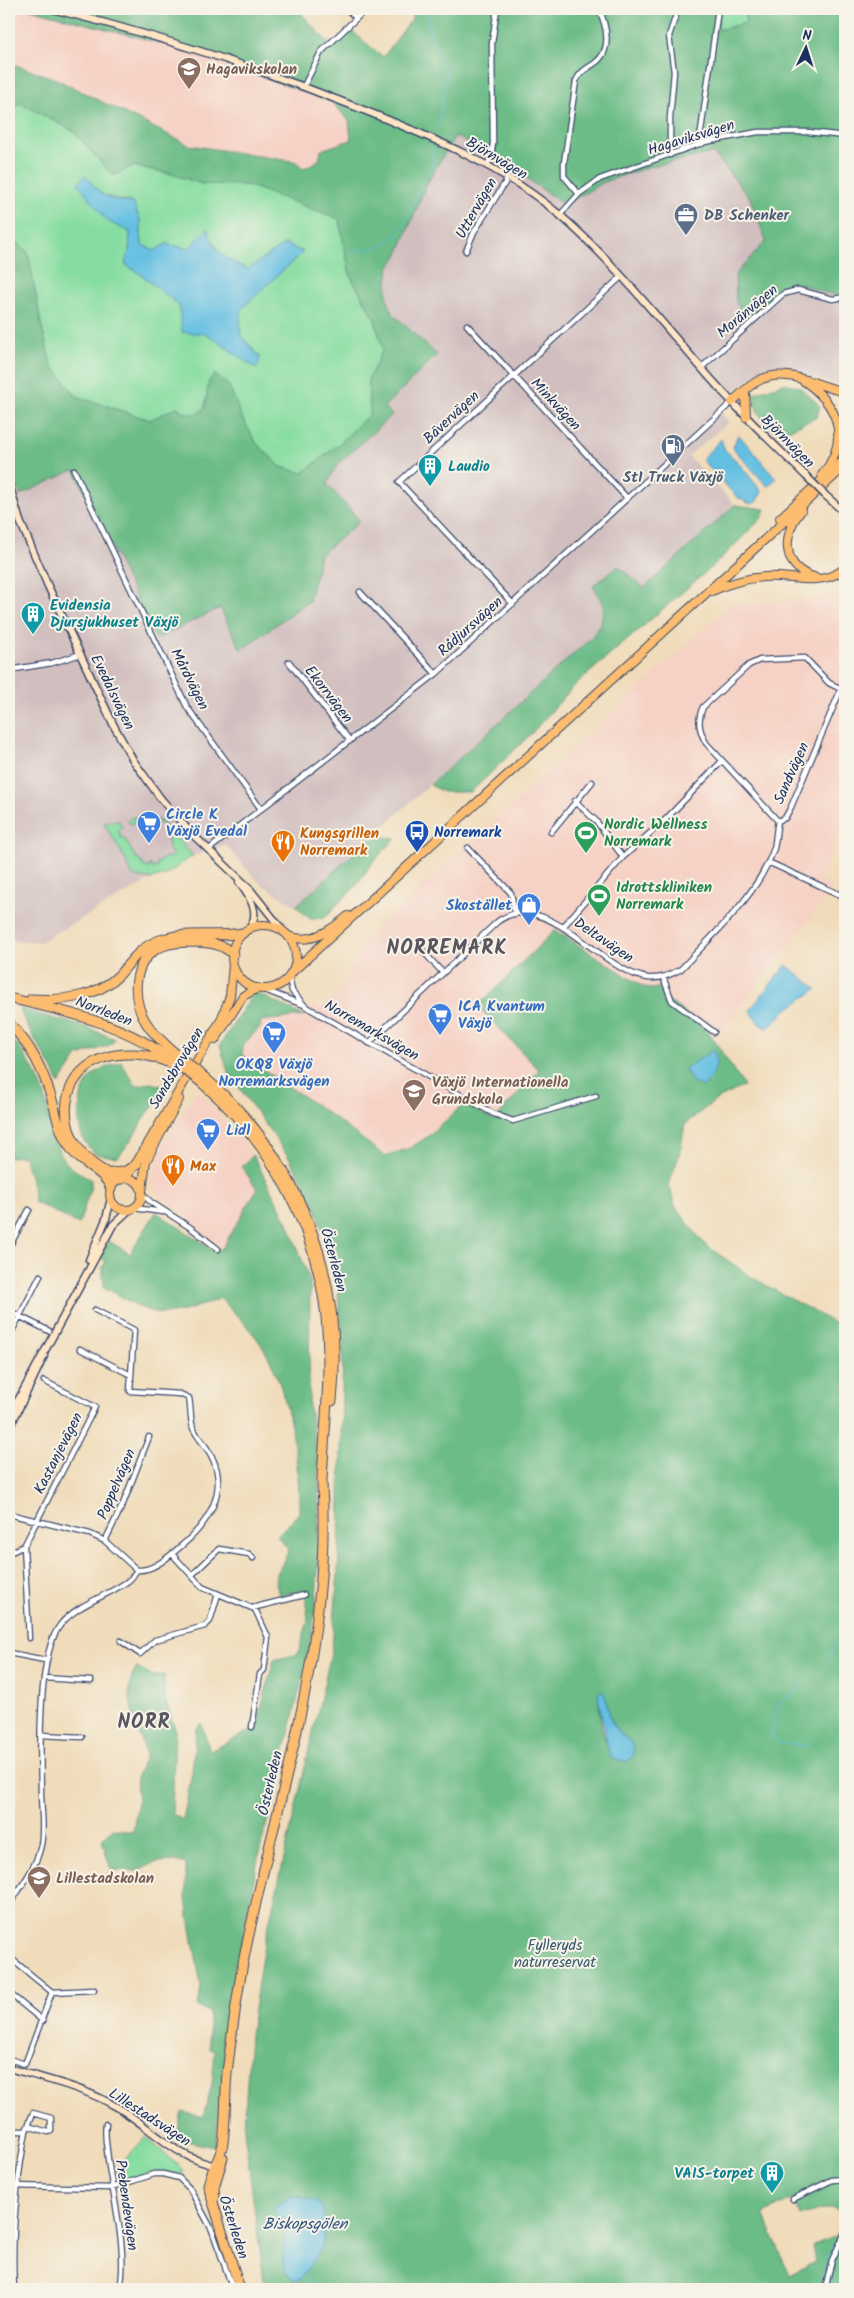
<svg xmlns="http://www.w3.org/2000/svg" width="854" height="2298" viewBox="0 0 854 2298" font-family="Kalam,sans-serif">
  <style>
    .built { fill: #f6d1c5 }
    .industrial { fill: #d1bfbf }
    .green { fill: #86dda1; stroke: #508680; fill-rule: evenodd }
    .forest { fill: #6cbc87; stroke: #447672; fill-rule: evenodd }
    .water { fill: #64bfe2; stroke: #4077a0 }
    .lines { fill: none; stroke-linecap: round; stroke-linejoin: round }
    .stream { stroke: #64bfe2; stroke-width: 1 }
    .street-casing { stroke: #3b496c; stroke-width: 7 }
    .secondary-casing { stroke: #3b496c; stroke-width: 9 }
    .primary-casing { stroke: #3b496c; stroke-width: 10 }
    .highway-casing { stroke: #3b496c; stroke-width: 11 }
    .street { stroke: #fff; stroke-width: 4.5 }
    .secondary { stroke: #fee5c5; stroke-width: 6 }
    .primary { stroke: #fcbd6f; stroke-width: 8 }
    .highway { stroke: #fcbd6f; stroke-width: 9 }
    .secondary-bridge-casing { stroke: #3b496c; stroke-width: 9; stroke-linecap: butt }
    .highway-bridge-casing { stroke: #3b496c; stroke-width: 11; stroke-linecap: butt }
    .secondary-bridge { stroke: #fee5c5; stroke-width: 6 }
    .highway-bridge { stroke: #fcbd6f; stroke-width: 9 }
    .labels { text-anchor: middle; stroke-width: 4; stroke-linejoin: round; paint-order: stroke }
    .education-label { font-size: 15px; font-weight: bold; fill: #785e54; stroke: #f7f3e8; text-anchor: start }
    .street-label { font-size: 15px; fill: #1b2f5e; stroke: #f7f3e8 }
    .service-label { font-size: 15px; font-weight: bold; fill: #4e5e75; stroke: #f7f3e8; text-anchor: start }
    .culture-label { font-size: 15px; font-weight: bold; fill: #0d838f; stroke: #f7f3e8; text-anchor: start }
    .shop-label { font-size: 15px; font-weight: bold; fill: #366cbe; stroke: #f7f3e8; text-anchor: start }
    .leisure-label { font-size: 15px; font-weight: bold; fill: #27864d; stroke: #f7f3e8; text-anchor: start }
    .transit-label { font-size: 15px; font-weight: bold; fill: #164399; stroke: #f7f3e8; text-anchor: start }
    .food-label { font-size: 15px; font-weight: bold; fill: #c56008; stroke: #f7f3e8; text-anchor: start }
    .park-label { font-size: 15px; fill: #365a6f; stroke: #f7f3e8 }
    .water-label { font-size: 16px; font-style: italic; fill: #2d537f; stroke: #f7f3e8 }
    .district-label { font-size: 20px; font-weight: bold; letter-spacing: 1px; fill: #595660; stroke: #f7f3e8 }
  </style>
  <rect width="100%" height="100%" fill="#f7f3e8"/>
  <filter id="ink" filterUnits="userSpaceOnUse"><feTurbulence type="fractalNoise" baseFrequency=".02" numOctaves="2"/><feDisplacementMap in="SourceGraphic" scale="10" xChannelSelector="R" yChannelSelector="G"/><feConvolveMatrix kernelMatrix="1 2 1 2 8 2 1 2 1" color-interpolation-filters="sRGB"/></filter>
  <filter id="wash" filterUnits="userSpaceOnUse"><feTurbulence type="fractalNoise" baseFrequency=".0096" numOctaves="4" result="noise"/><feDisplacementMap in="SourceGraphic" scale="20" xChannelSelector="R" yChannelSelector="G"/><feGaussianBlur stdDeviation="1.12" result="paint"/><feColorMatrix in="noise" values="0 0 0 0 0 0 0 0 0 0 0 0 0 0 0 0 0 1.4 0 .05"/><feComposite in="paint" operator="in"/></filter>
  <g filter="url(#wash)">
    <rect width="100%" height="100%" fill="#f0dcba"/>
    <path class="built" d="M9,9H30L194,52L332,102L349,121L351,140L321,150L319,160L303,169L297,162L189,145L56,79L9,63Z
      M845,597V822L836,838L820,880L832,886L828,895L714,1040L705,1030L667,999L662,987L652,989L642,986L555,930L518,968L525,1055L539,1070L494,1120H445L427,1137L410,1148L385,1156L326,1112L242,1055L243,1045L261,1026L260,1021L303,1016L313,1005L319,1009L340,992L365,939L731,604Z
      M196,1091L241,1138L253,1155L242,1167L257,1189L222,1249L197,1229L177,1208L156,1192L152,1177L154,1166L166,1141Z"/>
    <path class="industrial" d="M455,136L510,166L564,205L604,182L648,167L713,153L750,198L766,241L735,275L746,318L790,282L834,295L845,293V387L788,370L760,372L716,407L729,422L688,456L735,505L644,588L593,586L604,606L601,623L592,637L296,906L260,883L225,845L193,856L172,870L166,876L150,880L40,942L9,940V455L20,494L74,470L220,608L241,649L267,632L309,601L320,555L360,521L327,484L337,465L391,416L384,407L437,356L393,314L387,298V282L389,268L398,254L427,183Z"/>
    <path class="green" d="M720,9H744L746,23L717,30Z
      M20,103L72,130L113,175L134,166L172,174L202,184L247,185L339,218L350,275L374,318L383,349L368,380L370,414L339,444L303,473L281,467L257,444L242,418L209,381L205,408L197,415L186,413L177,407L150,420L76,396L51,364L41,324L28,252L15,242L9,216V110ZM85,175L101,195L133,203L140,220L142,245L155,251L166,244L188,249L208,230C216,254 225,259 248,269L285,244L303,252L241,309L240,334L260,357L257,369L207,334L179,305L142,275L125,264L129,253L130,232Z
      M144,815L162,822L193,856C170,870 161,885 133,876L123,855L104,823L119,821L122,828L119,830L121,838H124L137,859L143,863V866L149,868L150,864L153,868L157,867V863L166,857L170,858L173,854L169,851L168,836L163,830L165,827L160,822L156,824L143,820L142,817L134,819V823L130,824L128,822L130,818Z
      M146,2137L184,2171L180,2176C161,2165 137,2177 118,2183L116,2169Z"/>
    <path class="forest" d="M30,9H297L332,47L353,32L383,57L412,19V9H720L718,30L746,23L744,9H845V293L834,295L790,282L746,319L736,302L735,275L766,241L750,198L713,153L648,167L604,182L564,205L510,166L455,136L427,183L398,254L389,268L387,282V298L393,314L437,355L384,407L392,415L337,465L327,484L360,521L320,555L309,601L241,650L220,608L156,639L74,470L20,495L9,455V216L15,242L28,252L41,324L51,364L76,396L150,420L177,407L186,413L197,414L205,408L209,381L215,374L229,386L242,418L257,444L281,467L303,473L339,444L370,414L368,380L383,349L374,318L350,275L339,219L247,185L202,184L172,174L134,166L113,176L72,130L20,103L9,110V63L56,79L189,145L297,162L303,169L319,160L321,150L351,140L349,121L332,102L194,52Z
      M784,383L800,387L820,406L817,417L779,434C764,423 755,413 753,394Z
      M735,505L765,509L761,519L714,565L574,686L530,735L471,792H443L430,785L592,637L601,623L604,606L593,586L618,566L644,588Z
      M384,837L396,838L373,862L354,888L324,918L310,919L296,906L369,840Z
      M555,930L642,986L652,989L662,987L667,999L708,1031L744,1086L716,1100L685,1124L679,1156L669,1184L675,1206L704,1244L753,1278L845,1329V2212L833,2207L800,2215L793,2199L764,2214L789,2275L815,2262L812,2246L835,2236L845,2222V2289H265L244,2130L250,2035L263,1950L332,1649L339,1558L343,1341L335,1266L314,1204L290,1159L228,1072L220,1045L254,992L304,1016L260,1021L261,1026L243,1045L242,1055L326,1112L385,1156L410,1148L427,1137L464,1104L494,1120L539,1070L478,1006ZM605,1696C609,1713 612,1734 631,1742L611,1757L602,1729L598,1697Z
      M20,1009L85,1027L115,1039L110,1045L78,1056L59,1084C49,1057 29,1036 20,1009Z
      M9,1033C23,1053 38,1073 45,1096C51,1120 51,1150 71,1167C76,1172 85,1175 91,1179V1186L79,1224L34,1202L33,1187L24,1156L9,1157Z
      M121,1062L136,1086L150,1083L168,1087C148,1108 137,1135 118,1157C111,1156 100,1156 95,1153C72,1138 75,1093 93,1075C99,1069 113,1065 121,1062Z
      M253,1155L288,1223L310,1281L309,1407L319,1464L318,1568L315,1611L309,1652L258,1858L236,1974L215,2147L176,2139L182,2112L203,2117L212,2084L215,2050L209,2049V2011L198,2007L201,1986L186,1900V1864L175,1861L157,1862L137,1871L111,1870L102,1840L112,1829L133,1832L138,1801L136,1778L146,1755C139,1729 119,1691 137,1667L153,1676L164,1675L165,1698L175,1729L172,1814L183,1820L192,1773L196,1729L201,1723L210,1751L256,1728L274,1660L298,1654L308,1621L305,1590L279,1596L275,1578L289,1550L277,1536L299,1513C300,1465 290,1394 265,1351C255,1332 235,1315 221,1298C203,1305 172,1318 153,1312C136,1307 119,1295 104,1287L102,1267L106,1262L100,1257L109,1241L130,1254L156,1212L212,1249H222L257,1189L242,1167Z"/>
    <path class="water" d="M85,175C102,197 105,199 133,203L140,220L142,245L154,251L166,244L188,249L208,229C216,254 225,259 248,269L285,244L303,252L241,309L240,334L260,358L257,369L207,334L182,332L179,305L142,275L125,264L129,253L130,232L107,221L78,183Z
      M738,434L776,478L768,487L733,448Z
      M721,439L724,449L738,462L762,492L756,502L750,504L737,497L703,461V458Z
      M786,965L817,989L786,1010L773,1024L767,1028L759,1024L750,1010Z
      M713,1050C720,1064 713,1076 704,1087L693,1083L685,1069Z
      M603,1691C609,1702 607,1715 614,1726C619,1735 628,1738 633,1746C634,1755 633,1758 625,1762L611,1757L608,1749L598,1697L599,1692Z
      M297,2196L319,2202C334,2232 319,2256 299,2280H293C268,2259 301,2231 275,2213L274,2208L289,2197Z"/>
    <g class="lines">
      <path class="stream" d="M427,9L430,33L447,74L438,126
        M346,250L375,249L398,235L411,212L417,191L430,172L436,143
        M842,1460L840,1480L843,1529L839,1545L845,1572
        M828,1660L845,1623
        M802,1685C798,1691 795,1691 790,1695C773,1706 774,1720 772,1738L781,1743L810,1746
        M306,2289L307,2276
        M821,2289L827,2260L833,2243
        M828,2289L833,2266L841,2247"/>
    </g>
  </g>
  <g filter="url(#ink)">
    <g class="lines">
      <defs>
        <path id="street" d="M347,9L356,18
          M304,86L321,52L366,9
          M702,144L700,138L718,9
          M670,155V117L674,72L669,36L678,9
          M487,165L491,158L493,143L492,43L497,9
          M579,194L564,176V163L576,81C580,71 587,69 595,63C613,50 606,25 599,9
          M560,215L579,194L600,179L705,142L758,132H808L845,136
          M466,251L474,232L508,178
          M467,325L627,498
          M701,368L783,294L798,290L833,299L845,297
          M74,470L187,707L261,809
          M360,592L436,674
          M513,604L399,482L621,277
          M289,662L350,741
          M9,670L52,663L81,654
          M575,801L596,821L623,857
          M778,821L706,743C699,730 697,720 703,707L749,665L760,660L805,658L829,683L841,689
          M551,832L592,782
          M468,848L511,893L515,913
          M208,850L436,674L732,402
          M768,862L845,897
          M563,927L623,857L665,820L722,761
          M420,948L443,973
          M289,977L292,991L305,1006L494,1114L513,1121L596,1096
          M663,977L672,1001L714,1032
          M262,989L301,1004
          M369,1043L497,922C545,885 602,973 648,978C661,979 670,975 681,969C714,933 758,896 774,848C776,840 776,830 778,821L785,818L791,807L841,689H845
          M142,1194L152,1203L191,1228L218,1249
          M134,1208L163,1212
          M9,1247L29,1210
          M95,1310L134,1330L130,1391L180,1394L189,1398C191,1408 190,1418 193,1428C198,1439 207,1446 212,1457C229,1492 207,1525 180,1547C168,1557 154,1571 137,1570
          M9,1311L49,1331
          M9,1337L40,1276
          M80,1349L131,1375
          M9,1514L90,1534L105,1541L137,1570
          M105,1541L123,1504L149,1437
          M24,1546L29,1638
          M9,1553L24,1546L95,1407L44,1381
          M172,1554L202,1587L252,1608L304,1595
          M192,1575L219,1549L249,1554L253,1558
          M121,1641L140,1654L155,1640L205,1626L210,1621L218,1594
          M9,1653L45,1660
          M44,1678L91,1681
          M252,1727L260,1674L264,1670L268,1637L254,1607
          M41,1735L82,1737
          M9,1905C20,1888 35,1869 40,1849C45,1831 41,1810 41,1792C40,1754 37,1652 61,1624C77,1604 108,1596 128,1581C133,1578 134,1573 137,1570
          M9,1957L52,1992
          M52,1992L94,1990
          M9,1993L43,2021
          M9,2059L25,2064L52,1992
          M106,2124C104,2135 107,2148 108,2159C113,2199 128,2250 120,2289
          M9,2131H26
          M9,2186L111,2188L154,2174H163L179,2178L190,2189L212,2230L233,2289
          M793,2199L832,2180L845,2179
          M14,2289C11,2235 16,2184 26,2131L33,2113L51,2118V2131L48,2132L28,2126
          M825,2289L832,2260L845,2233"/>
        <path id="secondary" d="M52,9C157,35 259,68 361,109C431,137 503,166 561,216C612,260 654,314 698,364C732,404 769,440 806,476
          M9,484L20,521L48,586L114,726L133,760L161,799L191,833L249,888L284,932
          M825,495L845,513
          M239,882C250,897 262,914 248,930
          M89,1260L106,1219L111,1198
          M9,1417L113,1225L129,1210
          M9,1429L44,1356
          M9,2068C45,2079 83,2087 117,2107C151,2127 177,2160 218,2166"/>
        <path id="primary" d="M801,379C838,403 852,438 822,475
          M745,390L746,417
          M732,402C740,395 747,387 756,382C784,365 817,386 845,392
          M801,511C782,533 781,568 814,577
          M780,518L845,459
          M712,591C729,583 747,578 765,577C792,575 822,588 845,568
          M232 957a32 32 0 1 1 64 0a32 32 0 1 1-64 0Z
          M288,936C311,945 331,930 348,916
          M291,973L845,466
          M215,1040L243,996L258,988
          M125,1178L134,1167L221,1020L230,996L233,965
          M110 1194a16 16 0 1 1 32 0a16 16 0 1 1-32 0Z
          M142,1191L146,1161L179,1099"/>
        <path id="highway" d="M9,998C65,1011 126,1024 173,1061
          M31,999C63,1001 97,998 120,974C131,961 140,948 157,941C183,930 215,938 243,933
          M9,1023C32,1046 44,1072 53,1103C57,1118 60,1133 69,1146C80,1165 106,1171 111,1189
          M181,1059C170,1048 156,1038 147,1024C131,1000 131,961 160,947C172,942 185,942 198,942C212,943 222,944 233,954
          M204,1077C299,1157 345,1278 332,1401
          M201,1082C271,1142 316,1225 326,1317C331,1371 325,1426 322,1479C322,1491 323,1502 323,1514C324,1555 319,1606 313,1647C298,1743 270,1836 250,1930C239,1977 233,2025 227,2073C225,2096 226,2120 223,2143C221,2158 210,2171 208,2186L240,2289
          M112,1173L124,1172L137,1164
          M122,1179C42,1153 50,1050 134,1054C150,1054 166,1062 181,1067
          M215,2198L214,2187L223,2158"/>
      </defs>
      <use href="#street" class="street-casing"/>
      <use href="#secondary" class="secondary-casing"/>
      <use href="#primary" class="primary-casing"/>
      <use href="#highway" class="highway-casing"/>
      <use href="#street" class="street"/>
      <use href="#secondary" class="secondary"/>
      <use href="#primary" class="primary"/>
      <use href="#highway" class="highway"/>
      <defs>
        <path id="secondary-bridge" d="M806,476L825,495"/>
        <path id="highway-bridge" d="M181,1059L204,1077
          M181,1067L201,1082"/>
      </defs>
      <use href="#secondary-bridge" class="secondary-bridge-casing"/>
      <use href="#highway-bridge" class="highway-bridge-casing"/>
      <use href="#secondary-bridge" class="secondary-bridge"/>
      <use href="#highway-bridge" class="highway-bridge"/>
    </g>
  </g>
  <defs>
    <symbol id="school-pin" viewBox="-11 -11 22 30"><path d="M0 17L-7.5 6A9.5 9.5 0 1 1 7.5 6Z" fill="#8d6e63" stroke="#f7f3e8"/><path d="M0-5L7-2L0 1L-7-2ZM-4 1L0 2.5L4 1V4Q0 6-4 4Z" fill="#fff"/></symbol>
    <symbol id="office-pin" viewBox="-11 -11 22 30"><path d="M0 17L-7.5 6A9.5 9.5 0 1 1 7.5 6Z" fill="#5c6f8a" stroke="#f7f3e8"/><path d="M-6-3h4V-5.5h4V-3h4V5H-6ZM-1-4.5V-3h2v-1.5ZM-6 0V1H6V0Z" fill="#fff"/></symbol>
    <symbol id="fuel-pin" viewBox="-11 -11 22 30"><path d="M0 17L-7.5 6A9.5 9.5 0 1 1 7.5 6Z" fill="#5c6f8a" stroke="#f7f3e8"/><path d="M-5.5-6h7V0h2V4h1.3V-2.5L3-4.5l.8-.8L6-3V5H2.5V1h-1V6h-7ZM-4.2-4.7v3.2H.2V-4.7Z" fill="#fff"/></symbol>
    <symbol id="building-pin" viewBox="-11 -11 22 30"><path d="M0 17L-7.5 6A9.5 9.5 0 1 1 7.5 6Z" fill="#0f9aa8" stroke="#f7f3e8"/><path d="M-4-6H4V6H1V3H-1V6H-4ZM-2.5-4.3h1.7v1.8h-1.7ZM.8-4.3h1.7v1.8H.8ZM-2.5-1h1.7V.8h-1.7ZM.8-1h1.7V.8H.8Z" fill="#fff"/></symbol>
    <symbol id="supermarket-pin" viewBox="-11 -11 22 30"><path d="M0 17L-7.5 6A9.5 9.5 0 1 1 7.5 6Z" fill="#3f7fe0" stroke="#f7f3e8"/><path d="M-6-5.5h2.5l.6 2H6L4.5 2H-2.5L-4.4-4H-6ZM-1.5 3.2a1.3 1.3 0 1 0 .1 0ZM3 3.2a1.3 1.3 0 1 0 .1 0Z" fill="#fff"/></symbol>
    <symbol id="bus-pin" viewBox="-11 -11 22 30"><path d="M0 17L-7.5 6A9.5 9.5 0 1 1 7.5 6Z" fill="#1a4fb4" stroke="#f7f3e8"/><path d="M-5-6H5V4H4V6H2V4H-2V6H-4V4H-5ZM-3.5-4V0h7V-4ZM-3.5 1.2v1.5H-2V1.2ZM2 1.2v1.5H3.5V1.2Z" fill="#fff"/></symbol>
    <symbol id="stadium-pin" viewBox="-11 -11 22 30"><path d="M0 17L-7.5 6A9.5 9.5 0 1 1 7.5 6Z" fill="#2e9e5b" stroke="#f7f3e8"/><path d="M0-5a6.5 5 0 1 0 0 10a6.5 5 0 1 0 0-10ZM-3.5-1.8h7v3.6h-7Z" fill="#fff"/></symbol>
    <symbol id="restaurant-pin" viewBox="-11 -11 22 30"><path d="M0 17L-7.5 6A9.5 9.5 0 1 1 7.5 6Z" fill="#e8710a" stroke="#f7f3e8"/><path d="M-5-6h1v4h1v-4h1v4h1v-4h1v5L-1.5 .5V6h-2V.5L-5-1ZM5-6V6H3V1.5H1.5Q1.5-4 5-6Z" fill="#fff"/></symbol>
    <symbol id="shop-pin" viewBox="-11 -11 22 30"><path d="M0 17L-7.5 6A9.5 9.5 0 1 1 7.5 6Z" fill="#3f7fe0" stroke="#f7f3e8"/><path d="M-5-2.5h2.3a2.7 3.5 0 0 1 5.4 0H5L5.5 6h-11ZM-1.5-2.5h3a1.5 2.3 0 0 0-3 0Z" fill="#fff"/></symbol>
  </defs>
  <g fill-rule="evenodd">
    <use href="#school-pin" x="175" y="55" width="28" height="38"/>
    <use href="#office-pin" x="672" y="201" width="28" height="38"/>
    <use href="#fuel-pin" x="659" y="432" width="28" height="38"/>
    <use href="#building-pin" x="416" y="452" width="28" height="38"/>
    <use href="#building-pin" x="19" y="600" width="28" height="38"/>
    <use href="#supermarket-pin" x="135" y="809" width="28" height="38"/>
    <use href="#bus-pin" x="403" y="818" width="28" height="38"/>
    <use href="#stadium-pin" x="572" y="819" width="28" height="38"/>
    <use href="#restaurant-pin" x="269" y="828" width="28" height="38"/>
    <use href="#stadium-pin" x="585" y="882" width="28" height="38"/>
    <use href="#shop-pin" x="515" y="891" width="28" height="38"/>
    <use href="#supermarket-pin" x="426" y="1001" width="28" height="38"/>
    <use href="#supermarket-pin" x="260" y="1019" width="28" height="38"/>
    <use href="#school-pin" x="400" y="1077" width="28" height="38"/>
    <use href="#supermarket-pin" x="194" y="1116" width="28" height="38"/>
    <use href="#restaurant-pin" x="159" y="1152" width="28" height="38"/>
    <use href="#school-pin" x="25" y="1864" width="28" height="38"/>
    <use href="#building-pin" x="758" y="2159" width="28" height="38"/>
  </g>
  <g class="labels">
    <g class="education-label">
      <text x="206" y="74">Hagavikskolan</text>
      <text x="432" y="1087">Växjö Internationella<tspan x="432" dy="17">Grundskola</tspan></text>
      <text x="56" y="1883">Lillestadskolan</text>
    </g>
    <g class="street-label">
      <text transform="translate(691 137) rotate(-17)" y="5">Hagaviksvägen</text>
      <text transform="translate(497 158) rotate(31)" y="5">Björnvägen</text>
      <text transform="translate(476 208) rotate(-60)" y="5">Uttervägen</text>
      <text transform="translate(747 311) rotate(-40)" y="5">Moränvägen</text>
      <text transform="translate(556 404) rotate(47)" y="5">Minkvägen</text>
      <text transform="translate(451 417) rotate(-43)" y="5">Bävervägen</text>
      <text transform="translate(788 441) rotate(45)" y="5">Björnvägen</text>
      <text transform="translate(470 626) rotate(-42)" y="5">Rådjursvägen</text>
      <text transform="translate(190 679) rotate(63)" y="5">Mårdvägen</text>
      <text transform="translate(113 692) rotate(64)" y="5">Evedalsvägen</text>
      <text transform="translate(329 694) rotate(52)" y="5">Ekorrvägen</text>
      <text transform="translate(791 773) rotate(-66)" y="5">Sandvägen</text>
      <text transform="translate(604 940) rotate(34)" y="5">Deltavägen</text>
      <text transform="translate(104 1011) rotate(21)" y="5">Norrleden</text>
      <text transform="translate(372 1030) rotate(30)" y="5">Norremarksvägen</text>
      <text transform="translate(176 1068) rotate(-59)" y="5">Sandsbrovägen</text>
      <text transform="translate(334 1260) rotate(75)" y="5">Österleden</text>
      <text transform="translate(58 1453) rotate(-63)" y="5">Kastanjevägen</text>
      <text transform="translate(116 1484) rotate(-67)" y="5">Poppelvägen</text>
      <text transform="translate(270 1783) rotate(-77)" y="5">Österleden</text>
      <text transform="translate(150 2117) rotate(33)" y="5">Lillestadsvägen</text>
      <text transform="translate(127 2205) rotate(82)" y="5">Prebendevägen</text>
      <text transform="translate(234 2227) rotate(72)" y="5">Österleden</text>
    </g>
    <g class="service-label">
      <text x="704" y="220">DB Schenker</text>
      <text x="673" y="482" text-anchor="middle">St1 Truck Växjö</text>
    </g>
    <g class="culture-label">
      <text x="448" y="471">Laudio</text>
      <text x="50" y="610">Evidensia<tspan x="50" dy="17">Djursjukhuset Växjö</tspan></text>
      <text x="754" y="2178" text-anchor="end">VAIS-torpet</text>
    </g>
    <g class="shop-label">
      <text x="166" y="819">Circle K<tspan x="166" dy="17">Växjö Evedal</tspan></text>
      <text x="512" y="910" text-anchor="end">Skostället</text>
      <text x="458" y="1011">ICA Kvantum<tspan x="458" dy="17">Växjö</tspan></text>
      <text x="274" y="1069" text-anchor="middle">OKQ8 Växjö<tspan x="274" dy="17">Norremarksvägen</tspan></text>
      <text x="226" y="1135">Lidl</text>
    </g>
    <g class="leisure-label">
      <text x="604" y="829">Nordic Wellness<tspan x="604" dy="17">Norremark</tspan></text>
      <text x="616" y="892">Idrottskliniken<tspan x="616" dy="17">Norremark</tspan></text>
    </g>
    <g class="transit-label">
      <text x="434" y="837">Norremark</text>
    </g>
    <g class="food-label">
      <text x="300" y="838">Kungsgrillen<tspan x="300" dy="17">Norremark</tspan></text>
      <text x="190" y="1171">Max</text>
    </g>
    <g class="park-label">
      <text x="555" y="1950">Fylleryds<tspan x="555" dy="17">naturreservat</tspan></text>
    </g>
    <g class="water-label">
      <text x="305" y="2229">Biskopsgölen</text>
    </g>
    <g class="district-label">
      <text x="447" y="954">NORREMARK</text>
      <text x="144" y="1728">NORR</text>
    </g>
  </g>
  <rect width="854" height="2298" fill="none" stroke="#f7f3e8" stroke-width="30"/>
  <g transform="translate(806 48) rotate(4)" stroke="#f7f3e8" stroke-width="4" paint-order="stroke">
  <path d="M0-4L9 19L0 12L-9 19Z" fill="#1b2f5e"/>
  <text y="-8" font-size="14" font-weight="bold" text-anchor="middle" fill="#1b2f5e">N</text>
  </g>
</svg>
